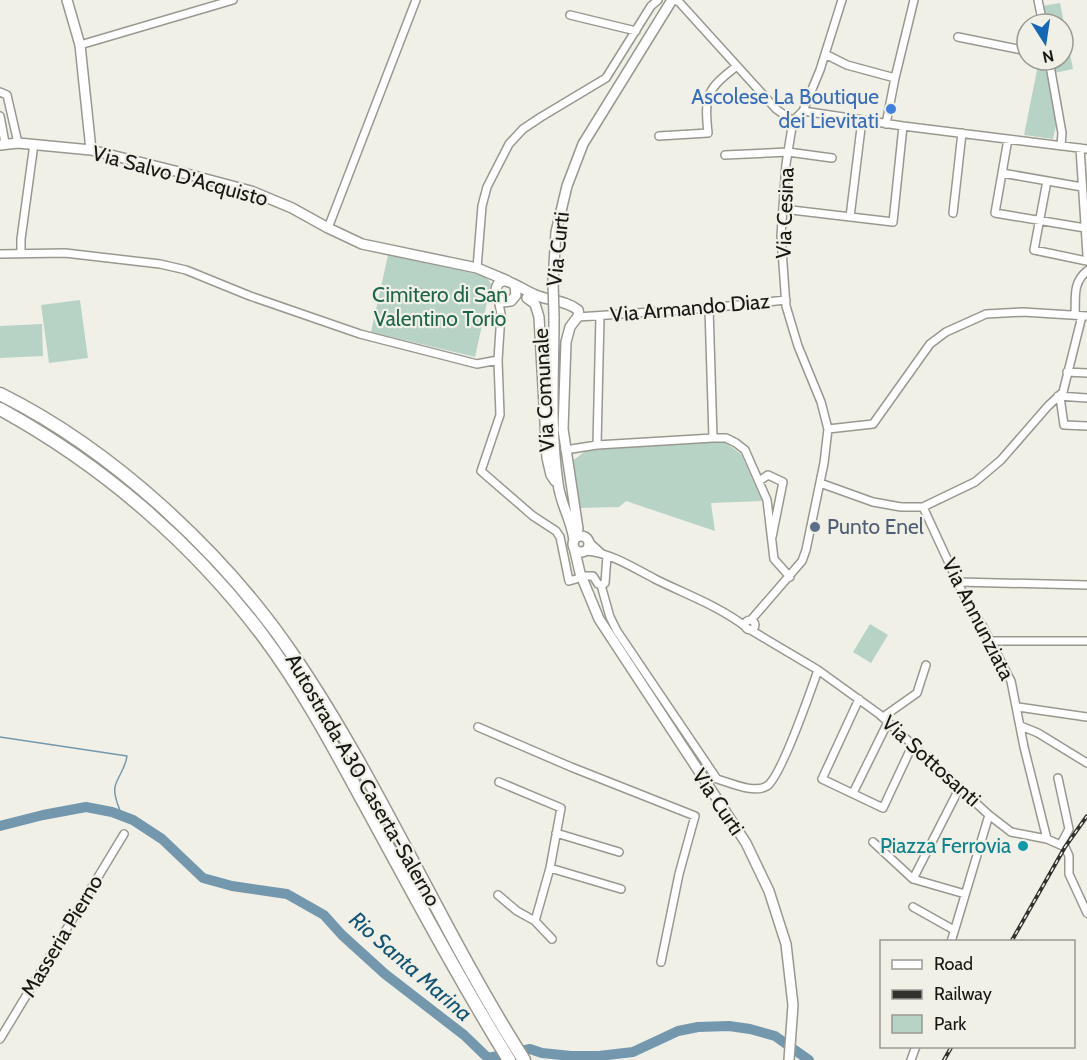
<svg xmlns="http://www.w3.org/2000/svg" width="1087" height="1060" viewBox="0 0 1087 1060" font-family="Cabin,sans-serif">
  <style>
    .green { fill: #b7d3c6 }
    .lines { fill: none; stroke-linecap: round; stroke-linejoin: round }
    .stream { stroke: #7398ae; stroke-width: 1.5 }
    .river { stroke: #7398ae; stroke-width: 10 }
    .street-casing { stroke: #99988f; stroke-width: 10 }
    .secondary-casing { stroke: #99988f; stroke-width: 12 }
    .highway-casing { stroke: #99988f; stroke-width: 15 }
    .street { stroke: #fff; stroke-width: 7 }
    .secondary { stroke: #fff; stroke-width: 9 }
    .highway { stroke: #fff; stroke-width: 12 }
    .rail-casing { stroke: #32312d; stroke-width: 4 }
    .rail { stroke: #f1f0e6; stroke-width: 1.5; stroke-dasharray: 4.5; stroke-linecap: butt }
    .secondary-bridge-casing { stroke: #99988f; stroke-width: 12; stroke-linecap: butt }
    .secondary-bridge { stroke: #fff; stroke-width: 9 }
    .shop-dot { fill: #3f7fe0; stroke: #f1f0e6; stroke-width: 2 }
    .service-dot { fill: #5c6f8a; stroke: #f1f0e6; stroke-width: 2 }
    .culture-dot { fill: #0f9aa8; stroke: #f1f0e6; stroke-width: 2 }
    .labels { text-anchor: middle; stroke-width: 4.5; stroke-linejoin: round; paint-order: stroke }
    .shop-label { font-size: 21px; fill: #366cbe; stroke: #f1f0e6; text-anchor: end }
    .street-label { font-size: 21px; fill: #171713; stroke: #f1f0e6 }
    .park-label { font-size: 21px; fill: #1d654a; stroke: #f1f0e6 }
    .service-label { font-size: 21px; fill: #4e5e75; stroke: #f1f0e6; text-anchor: start }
    .culture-label { font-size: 21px; fill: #0d838f; stroke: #f1f0e6; text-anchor: end }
    .water-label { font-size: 22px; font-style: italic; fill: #115475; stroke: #f1f0e6 }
  </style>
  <rect width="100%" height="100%" fill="#f1f0e6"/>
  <path class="green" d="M1060,3L1073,69L1054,73L1052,60H1063V24H1045L1042,6Z
    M1039,60H1047L1057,121L1053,139L1024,135Z
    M388,255L486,276L491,284L475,357L371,332Z
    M80,300L88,358L49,363L41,305Z
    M42,324L43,356L0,358V326Z
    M724,442L741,454L762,501L711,503L715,531L626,501L619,507L580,508L571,462L587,450Z
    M870,624L888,635L871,663L853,652Z"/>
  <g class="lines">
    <path class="stream" d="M0,737L127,756C125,770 117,777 115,787C113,796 119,807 122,816"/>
    <path class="river" d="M0,826L43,815L86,807L112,812L133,820L162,839L203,878L232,886L287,894L324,915L342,935L385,974L464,1035L488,1058L530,1049L542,1053L571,1056H599L633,1052L678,1031L698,1027L729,1026L750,1029L775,1036L809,1060"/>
    <defs>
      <path id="street" d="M674,0L679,2L776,109L793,121
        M1038,0L1043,24
        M570,15L636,31
        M958,37L1027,51
        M80,45L233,0
        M825,54L847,65L895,78
        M1049,60L1062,133L1061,146
        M0,92L7,95L18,143
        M803,111L903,126L1087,149
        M0,116L5,143
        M886,124L895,78L914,0
        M659,136L708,133C704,95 707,89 737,66
        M1008,139L995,213L1085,228
        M1080,148L1087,255
        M725,155L788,152L832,158
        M1002,173L1082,187
        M1047,181L1034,250L1087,261
        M783,209L893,222L903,126
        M953,213L962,133
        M850,217L862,120
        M328,228L416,0
        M21,253V239L34,144
        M0,254L65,253L160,264L186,270L250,296L360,334L477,364L498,360
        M477,268L482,206L487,187L509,144L523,129L541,117L606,78L651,6L658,0
        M498,299L501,314L498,360L500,415L481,471L533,516L556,531L560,537L569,581L576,579
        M709,308L713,438
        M1075,315C1076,298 1072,283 1087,271
        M578,317L709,308L786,300
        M1067,372L1087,373
        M1058,396L1087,398
        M1060,397L1064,425L1087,426
        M828,429L873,424L930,344L946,332L986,314L1023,312L1087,316
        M597,445L600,316
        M565,450L597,445L713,438H726L736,443L745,450L767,500L774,559L790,577
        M759,481L768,475L783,482L772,537
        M820,483L873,502L901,507H923L975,482L1001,460L1048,406L1063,392L1082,316
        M923,507L967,602L983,627L1011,681L1024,747L1047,839
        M589,542L601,553
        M586,551C611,553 632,567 655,579C685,594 719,606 746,627
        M586,576H593L598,584L601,585L605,583L607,556
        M958,582L1087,585
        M601,585L610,617L617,631L717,779C731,783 754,794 767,786C781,777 811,690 818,670
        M751,620L802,561L806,550L824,463L828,429L821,402L798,346L786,306L781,236L786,164L793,121L803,111L820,70L842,0
        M745 625a5 5 0 1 1 10 0a5 5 0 1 1-10 0Z
        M749,629L818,670L879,714L989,815L951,942
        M991,641H1087
        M859,699L822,779L883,808L913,744
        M1018,707L1087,717
        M883,717L917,693L926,665
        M1021,726L1038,733L1087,763
        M478,727L571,767L695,816L679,874L661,962
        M1058,778L1069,829L1061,844
        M499,782L561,808L550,868L535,921L552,939
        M853,793L888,722
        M989,815L1011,832L1047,839L1065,847L1069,856V874L1087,913
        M556,833L619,852
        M873,842L913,879L965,894
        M550,868L621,889
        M913,879L960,787
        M498,895L517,911L535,921
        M913,907L954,930
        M0,1039L124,834
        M911,1060L916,1046"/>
      <path id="secondary" d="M67,0L80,45L91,150
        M0,145L18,143L91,150L187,174L251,191L292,208L328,228L362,244L477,268L508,281
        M553,282L556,232L567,186L583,144L672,0
        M515,286L516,295L511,301L502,302C492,295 495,277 509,282C516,284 529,293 538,296C552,301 567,301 578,310L579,315L570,327L566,342L563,429L578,529
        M527,298L535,304L539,317L547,458L551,475L555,481
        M554,317C554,372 550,429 558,483C560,504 572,520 574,541
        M573 544a8 8 0 1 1 16 0a8 8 0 1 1-16 0Z
        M574,547L580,573L599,619L746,843L769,891L786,944L793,1005L789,1060"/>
      <path id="highway" d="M0,394C113,450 225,554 295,658C381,785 441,930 524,1060
        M0,409C102,465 193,543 263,636C302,688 333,746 364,803C411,889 457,976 509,1060"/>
    </defs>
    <use href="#street" class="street-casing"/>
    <use href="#secondary" class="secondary-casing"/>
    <use href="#highway" class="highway-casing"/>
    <use href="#street" class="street"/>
    <use href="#secondary" class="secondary"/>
    <use href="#highway" class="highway"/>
    <defs>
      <path id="rail" d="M1011,942L1065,847L1087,816
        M944,1060L952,1046"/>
    </defs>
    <use href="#rail" class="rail-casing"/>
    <use href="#rail" class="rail"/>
    <defs>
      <path id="secondary-bridge" d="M553,282L554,317"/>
    </defs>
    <use href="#secondary-bridge" class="secondary-bridge-casing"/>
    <use href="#secondary-bridge" class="secondary-bridge"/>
  </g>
  <circle class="shop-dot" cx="891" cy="109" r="6"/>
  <circle class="service-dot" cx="815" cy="527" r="6"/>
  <circle class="culture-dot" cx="1023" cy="846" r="6"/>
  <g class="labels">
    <g class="shop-label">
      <text x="879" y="104">Ascolese La Boutique<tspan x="879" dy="24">dei Lievitati</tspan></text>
    </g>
    <g class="street-label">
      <text transform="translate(180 176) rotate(15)" y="7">Via Salvo D'Acquisto</text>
      <text transform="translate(785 213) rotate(-88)" y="7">Via Cesina</text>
      <text transform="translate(558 249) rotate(-84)" y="7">Via Curti</text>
      <text transform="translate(690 308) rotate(-5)" y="7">Via Armando Diaz</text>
      <text transform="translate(544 390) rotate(-93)" y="7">Via Comunale</text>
      <text transform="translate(978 619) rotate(63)" y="7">Via Annunziata</text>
      <text transform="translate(931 761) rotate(42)" y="7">Via Sottosanti</text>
      <text transform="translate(363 780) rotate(60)" y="7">Autostrada A30 Caserta-Salerno</text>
      <text transform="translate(718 802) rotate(56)" y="7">Via Curti</text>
      <text transform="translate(62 936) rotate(-59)" y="7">Masseria Pierno</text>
    </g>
    <g class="park-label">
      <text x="440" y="302">Cimitero di San<tspan x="440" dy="24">Valentino Torio</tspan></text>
    </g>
    <g class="service-label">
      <text x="827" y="534">Punto Enel</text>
    </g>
    <g class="culture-label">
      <text x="1011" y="853">Piazza Ferrovia</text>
    </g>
    <g class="water-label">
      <text transform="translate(411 966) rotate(41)" y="8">Rio Santa Marina</text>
    </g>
  </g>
  <rect x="880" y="940" width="195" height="108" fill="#f1f0e6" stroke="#9a9992" stroke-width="1.5"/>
  <rect x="892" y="960" width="30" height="9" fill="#ffffff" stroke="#9a9992" stroke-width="1.5"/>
  <text x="934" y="970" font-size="18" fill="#171713">Road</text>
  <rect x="892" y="990" width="30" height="9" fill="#32312d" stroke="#9a9992" stroke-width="1.5"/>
  <text x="934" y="1000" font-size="18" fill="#171713">Railway</text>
  <rect x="892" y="1015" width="30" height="18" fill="#b7d3c6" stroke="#9a9992" stroke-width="1.5"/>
  <text x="934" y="1030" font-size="18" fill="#171713">Park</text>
  <g transform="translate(1045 42) rotate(168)"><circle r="28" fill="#f1f0e6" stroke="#9a9992" stroke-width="1.5"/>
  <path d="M0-4.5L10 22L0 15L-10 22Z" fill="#1268b6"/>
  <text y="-9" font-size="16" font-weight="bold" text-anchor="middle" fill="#171713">N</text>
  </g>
</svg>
